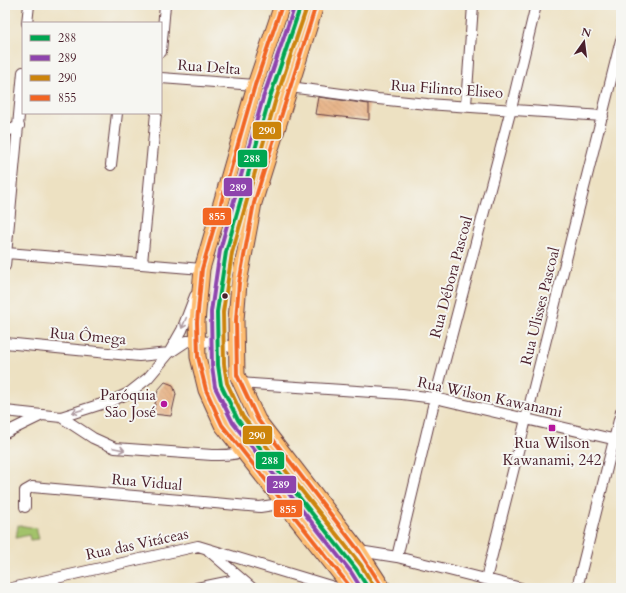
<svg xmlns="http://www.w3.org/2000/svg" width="626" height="593" viewBox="0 0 626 593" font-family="Cardo,serif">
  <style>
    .park { fill: #a2c26a; stroke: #76704a }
    .building { fill: url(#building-back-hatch) }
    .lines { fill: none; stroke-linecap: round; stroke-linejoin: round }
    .street-casing { stroke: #623c42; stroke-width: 12 }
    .primary-casing { stroke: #623c42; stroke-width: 17 }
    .street { stroke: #fff; stroke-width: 10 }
    .primary { stroke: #febc70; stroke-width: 15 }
    .bus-1-casing { stroke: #f6f6f2; stroke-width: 7 }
    .bus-2-casing { stroke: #f6f6f2; stroke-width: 7 }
    .bus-3-casing { stroke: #f6f6f2; stroke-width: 7 }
    .bus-4-casing { stroke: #f6f6f2; stroke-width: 7 }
    .bus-1 { stroke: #00a651; stroke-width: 4 }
    .bus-2 { stroke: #8e44ad; stroke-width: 4 }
    .bus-3 { stroke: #cc840b; stroke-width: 4 }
    .bus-4 { stroke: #f26522; stroke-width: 4 }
    .oneway { stroke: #ae9aa0 }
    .bus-dot { fill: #4a1f2b; stroke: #f6f6f2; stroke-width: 1.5 }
    .poi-dot { fill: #b5179e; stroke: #f6f6f2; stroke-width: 1.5 }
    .labels { text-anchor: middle; stroke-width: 4; stroke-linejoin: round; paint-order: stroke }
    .street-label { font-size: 15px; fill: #4a1f2b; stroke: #f6f6f2 }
    .poi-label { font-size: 15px; fill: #4a1f2b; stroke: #f6f6f2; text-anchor: end }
    .line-badge { stroke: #f6f6f2; stroke-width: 1.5 }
    .badge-label { font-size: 11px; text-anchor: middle; font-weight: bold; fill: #fff }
  </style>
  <defs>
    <pattern id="building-back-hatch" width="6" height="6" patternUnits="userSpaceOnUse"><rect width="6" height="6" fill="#e8b68b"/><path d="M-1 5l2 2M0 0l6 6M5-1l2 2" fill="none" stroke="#c89c78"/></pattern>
  </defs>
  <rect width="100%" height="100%" fill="#f6f6f2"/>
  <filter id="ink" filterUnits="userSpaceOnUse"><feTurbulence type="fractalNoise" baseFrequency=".025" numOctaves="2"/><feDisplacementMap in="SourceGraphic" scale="8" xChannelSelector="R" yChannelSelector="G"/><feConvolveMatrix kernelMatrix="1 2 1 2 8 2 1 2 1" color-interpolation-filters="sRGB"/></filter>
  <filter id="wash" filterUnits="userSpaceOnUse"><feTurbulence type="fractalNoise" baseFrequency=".012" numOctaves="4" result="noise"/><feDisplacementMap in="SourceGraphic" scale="16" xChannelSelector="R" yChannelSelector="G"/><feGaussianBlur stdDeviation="0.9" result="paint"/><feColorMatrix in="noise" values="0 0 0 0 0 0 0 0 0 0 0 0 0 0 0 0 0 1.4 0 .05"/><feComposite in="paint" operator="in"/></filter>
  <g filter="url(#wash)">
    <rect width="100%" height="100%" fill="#ede1c2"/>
    <path class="park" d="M18,525L36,528L39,539L30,540L29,535L16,538Z"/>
    <g id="blocks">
      <path class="building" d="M318,97L369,104V120L315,114Z
        M165,382L173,385L176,394L171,416L153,414L158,390Z"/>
    </g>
  </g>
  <g filter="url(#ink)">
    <use href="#blocks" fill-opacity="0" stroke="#623c42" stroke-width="1"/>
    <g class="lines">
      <defs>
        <path id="street" d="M27,23L29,5
          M161,52L165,5
          M161,78L255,85
          M290,87L378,99L427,104L603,116
          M466,105L473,5
          M5,132L19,126
          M111,165L117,113
          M7,253L202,269
          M142,263L156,113
          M5,266L23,72
          M5,343L139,356L169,353L187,341L216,342L236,349
          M239,383L402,394L435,398L621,441
          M5,411L61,417L111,401L129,393L148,378L169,353L182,330L195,296
          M61,417L93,438L115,448L212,455C242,456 256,452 258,420
          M5,433L40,416
          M25,507V491L32,487L260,507L273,505L281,500
          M209,551L252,588
          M359,551L397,557L521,588
          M397,557L435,398L511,109L536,5
          M486,579L621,40
          M12,588L198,546L337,588
          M197,588L241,579
          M577,588L621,412"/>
        <path id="primary" d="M282,5L255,85L202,269L197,322L198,357L206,390L222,425L351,588
          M316,5L254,203L239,283L236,320L237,375L258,420L359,551L383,588"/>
      </defs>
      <use href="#street" class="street-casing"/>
      <use href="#primary" class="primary-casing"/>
      <use href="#street" class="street"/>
      <use href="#primary" class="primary"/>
      <defs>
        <path id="bus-1" d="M301,5L269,100L226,252L217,312L218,365L221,385L238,420L356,569L368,588"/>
        <path id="bus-2" d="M295,5L263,98L220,250L211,312L212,366L215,387L233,423L351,572L361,588"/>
        <path id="bus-3" d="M307,7L275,102L232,253L223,312L224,364L227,383L243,417L361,565L373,585"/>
        <path id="bus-4" d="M282,5L255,85L202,269L197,322L198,357L206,390L222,425L351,588
          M316,5L254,203L239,283L236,320L237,375L258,420L359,551L383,588"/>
      </defs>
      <use href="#bus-1" class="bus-1-casing"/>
      <use href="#bus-2" class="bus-2-casing"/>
      <use href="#bus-3" class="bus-3-casing"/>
      <use href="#bus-4" class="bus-4-casing"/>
      <use href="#bus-1" class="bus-1"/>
      <use href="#bus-2" class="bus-2"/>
      <use href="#bus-3" class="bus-3"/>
      <use href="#bus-4" class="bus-4"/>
    </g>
    <defs><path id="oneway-shaft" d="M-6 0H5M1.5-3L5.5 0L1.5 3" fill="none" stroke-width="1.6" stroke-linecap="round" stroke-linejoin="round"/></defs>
    <g class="oneway">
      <use href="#oneway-shaft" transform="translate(184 323) rotate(113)"/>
      <use href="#oneway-shaft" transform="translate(78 411) rotate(163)"/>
      <use href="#oneway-shaft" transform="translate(119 449) rotate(12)"/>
    </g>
  </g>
  <circle class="bus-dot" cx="225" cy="296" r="3.5"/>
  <g class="poi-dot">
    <circle cx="164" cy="404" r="4"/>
    <rect x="548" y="424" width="8" height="8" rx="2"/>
  </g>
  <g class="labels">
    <g class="street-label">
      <text transform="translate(209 67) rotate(4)" y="5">Rua Delta</text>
      <text transform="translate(447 89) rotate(4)" y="5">Rua Filinto Eliseo</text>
      <text transform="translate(451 277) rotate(-75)" y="5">Rua Débora Pascoal</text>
      <text transform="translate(540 306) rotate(-76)" y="5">Rua Ulisses Pascoal</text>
      <text transform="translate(88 336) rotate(5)" y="5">Rua Ômega</text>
      <text transform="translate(490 397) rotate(12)" y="5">Rua Wilson Kawanami</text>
      <text transform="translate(147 482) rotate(5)" y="5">Rua Vidual</text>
      <text transform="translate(137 544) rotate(-12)" y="5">Rua das Vitáceas</text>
    </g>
    <g class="poi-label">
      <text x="156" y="400">Paróquia<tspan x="156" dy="17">São José</tspan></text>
      <text x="552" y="448" text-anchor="middle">Rua Wilson<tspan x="552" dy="17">Kawanami, 242</tspan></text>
    </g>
  </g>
  <g class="line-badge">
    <rect x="252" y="121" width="30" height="19" rx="4" fill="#cc840b"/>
    <rect x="237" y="149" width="31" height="19" rx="4" fill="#00a651"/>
    <rect x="223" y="177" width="30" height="20" rx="4" fill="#8e44ad"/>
    <rect x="202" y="207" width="30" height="19" rx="4" fill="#f26522"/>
    <rect x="242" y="425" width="31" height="20" rx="4" fill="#cc840b"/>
    <rect x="255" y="451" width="30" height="19" rx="4" fill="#00a651"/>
    <rect x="266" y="475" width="31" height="19" rx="4" fill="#8e44ad"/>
    <rect x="273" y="499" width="30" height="19" rx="4" fill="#f26522"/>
  </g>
  <g class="badge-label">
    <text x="267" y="134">290</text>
    <text x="252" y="162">288</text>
    <text x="238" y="191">289</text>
    <text x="217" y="220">855</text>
    <text x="257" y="439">290</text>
    <text x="270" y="464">288</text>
    <text x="281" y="488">289</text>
    <text x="288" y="513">855</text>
  </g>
  <rect width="626" height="593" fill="none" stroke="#f6f6f2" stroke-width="20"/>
  <rect x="22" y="22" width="140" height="92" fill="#f6f6f2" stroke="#b1a0a2"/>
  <rect x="30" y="35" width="20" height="6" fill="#00a651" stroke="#b1a0a2"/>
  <text x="58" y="42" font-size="12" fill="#4a1f2b">288</text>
  <rect x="30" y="55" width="20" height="6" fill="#8e44ad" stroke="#b1a0a2"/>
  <text x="58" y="62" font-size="12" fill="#4a1f2b">289</text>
  <rect x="30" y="75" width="20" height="6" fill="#cc840b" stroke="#b1a0a2"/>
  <text x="58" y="82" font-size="12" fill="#4a1f2b">290</text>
  <rect x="30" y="95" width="20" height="6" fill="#f26522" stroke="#b1a0a2"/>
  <text x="58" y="102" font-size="12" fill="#4a1f2b">855</text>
  <g transform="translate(584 42) rotate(14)" stroke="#f6f6f2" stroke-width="3" paint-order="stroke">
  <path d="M0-3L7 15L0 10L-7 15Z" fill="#4a1f2b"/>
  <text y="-6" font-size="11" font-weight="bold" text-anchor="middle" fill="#4a1f2b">N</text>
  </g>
</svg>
